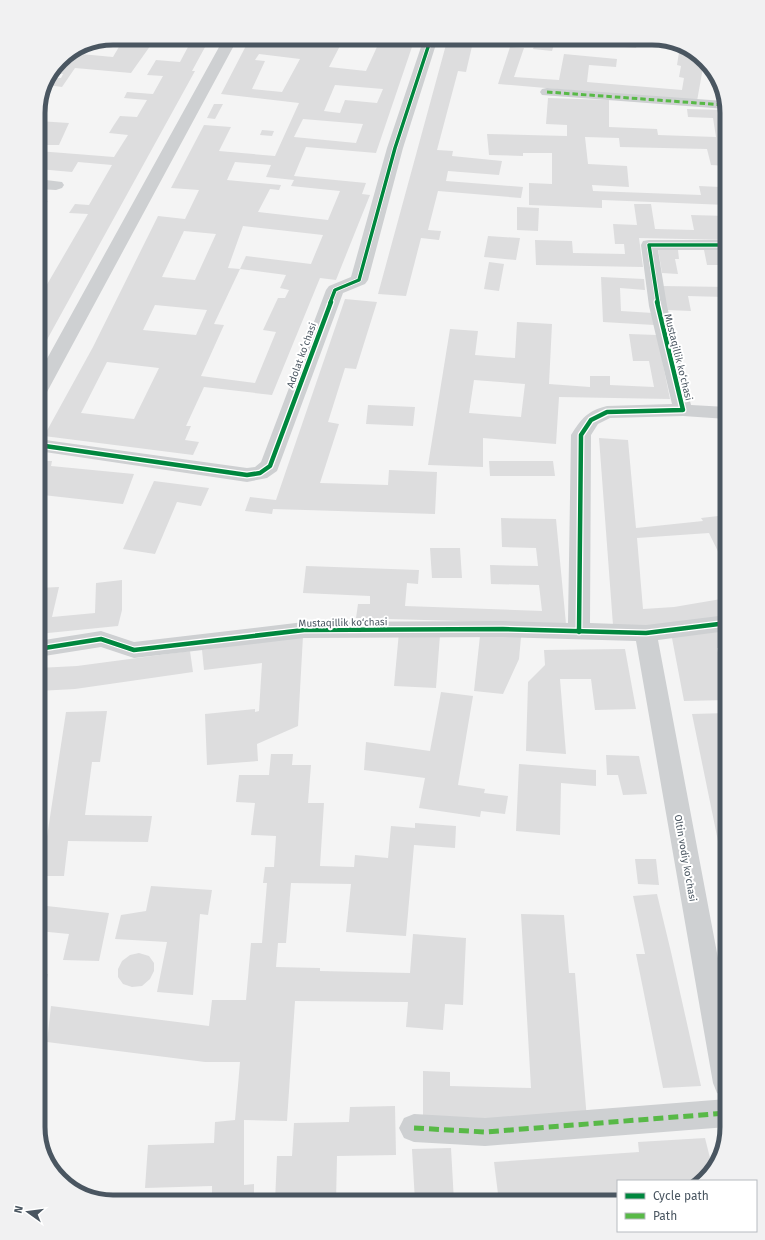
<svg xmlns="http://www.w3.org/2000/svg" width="765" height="1240" viewBox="0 0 765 1240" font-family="'Fira Sans',sans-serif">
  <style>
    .building { fill: #ddddde; fill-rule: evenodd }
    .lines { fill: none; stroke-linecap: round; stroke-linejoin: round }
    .minor { fill: #ced0d2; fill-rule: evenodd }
    .quiet-far1 { stroke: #58b947; stroke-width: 3; stroke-dasharray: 5.5 3; stroke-linecap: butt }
    .quiet { stroke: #58b947; stroke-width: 5; stroke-dasharray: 10 5; stroke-linecap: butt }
    .cycleway-far1-casing { stroke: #fff; stroke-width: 5 }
    .cycleway-casing { stroke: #fff; stroke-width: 7 }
    .cycleway-far1 { stroke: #00873e; stroke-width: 3.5 }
    .cycleway { stroke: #00873e; stroke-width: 4.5 }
    .labels { text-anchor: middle; stroke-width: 4; stroke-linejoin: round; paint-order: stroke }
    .street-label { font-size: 10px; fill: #4a5661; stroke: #fff }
    .rim { fill: none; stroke: #4a5661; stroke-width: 5 }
  </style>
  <rect width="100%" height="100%" fill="#f4f4f4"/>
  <path class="building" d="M113,38H210L192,71H195L38,356V300L88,214L69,213L75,204L89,205L112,165L78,162L72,172L38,169V151L114,157L128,135L109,133L114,125L120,116L137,117L147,100L124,98L127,92L153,94L163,76L147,75L156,60L180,62L189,45L153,42L131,73L75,68L62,87L48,85L52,78H61L63,74L54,73L60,60L70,53L113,57L120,45L94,42Z
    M250,38H292L289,44L306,46L310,38H346L344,42H342L329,67L366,71L381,38L414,41L376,153L306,147L294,176L366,183L362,194L370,195L336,280L320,278L272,395L204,387L186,426H191L185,440L199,442L193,455L44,436L93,347L158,216L185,219L199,190L171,188L204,125L231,127L219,151L275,156L299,103L221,94ZM259,54L300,59L282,92L252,89L265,61L255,60ZM335,85L383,89L377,103L345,100L340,113L324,111ZM303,119L363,124L356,143L294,137ZM235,162L271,165L266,177L294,180L291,186L340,191L328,220L258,212L270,189L279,190L281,185L227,180ZM243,226L323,235L311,264L246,256L240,269L286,275L280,288L289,290L285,298H278L263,330L276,332L255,383L201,376L224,325L214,324L240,269L228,268ZM184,231L216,234L195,280L162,277ZM155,305L207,310L196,335L143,330ZM107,362L159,368L134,419L81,413Z
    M515,38H528L525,46L512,45Z
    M537,38H556L552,51L533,49Z
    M615,38H639L636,48L613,46Z
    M447,41L473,42L466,72L458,71L437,150L453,151L452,156L502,161L499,175L448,171L446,181L523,187L521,198L438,191L428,230L441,231L439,240L421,238L406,296L378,294Z
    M680,46L694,50L704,62L697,101L498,84L510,47L524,48L514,77L559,80L564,54L617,59L616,67L589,65L587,82L682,90L684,78L679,77L681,66L677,65Z
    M548,98L609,100V127L657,129L658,135L716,137L713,118L688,117L687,109L723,110L727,131V166L711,165L707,149L620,147L619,138L585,137L588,164L627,166L629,187L592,185L593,191L701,195L699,186L720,187L719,183H727V205L602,200V208L529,205V183L552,184V153H523V156L489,155L487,134L567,136V125L546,124Z
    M214,104H223L215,119L207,118Z
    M38,121L69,123L59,145H38Z
    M262,130L274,131L272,136L260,135Z
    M38,200L48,201L42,209H38Z
    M634,204H651L655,229L694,230L691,215L727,216V240L639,238L643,267L536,265L535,240L572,241L573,253L625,254L624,244H615L613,224L637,225Z
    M517,207L539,208L538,231L517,230Z
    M488,236L520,238L516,260L484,257Z
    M658,249L678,250L679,259H675L678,274L662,273Z
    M704,250H727V265H707Z
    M489,262L504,264L499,291L484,289Z
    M601,277L644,279L645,290L620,288L621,311L653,313L654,325L603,322Z
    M662,286L727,287V310L724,297L688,296L691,311L667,310Z
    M345,299L377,302L356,369L345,368L328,422L339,424L320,483L388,485L389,470L437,472L435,514L273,509L272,514L245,511L250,497L276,500Z
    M517,322L552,324L549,384L590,387V376H610V385L654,387L649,361H633L629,334L657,335L670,399L559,397L556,444L483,438V467L428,465L450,329L478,331L475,355L515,358ZM474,380L525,384L521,417L469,413Z
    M718,395H727V410H724Z
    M368,405L415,407L413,426L366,424Z
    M599,438L628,440L636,528L703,521L701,518L727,515V570L709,533L637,538L643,609L674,607L727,598V616L683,625H613Z
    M38,461H52L51,466L134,474L123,504L43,495L38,512Z
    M489,461H553L555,476H490Z
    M154,481L209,488L201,506L177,502L155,554L123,549Z
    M501,518L556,519L566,624L356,618L358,604H370V596L303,593L306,566L419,570L418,584L407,583L405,606L542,611L539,585L491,584L490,565L538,566L536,548L502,547Z
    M430,548H460L462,578H432Z
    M122,580V610L118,626L38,634V588L59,587L52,617L95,613L96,583Z
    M727,628V648H717L727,693V700L684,701L671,633Z
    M399,632L440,635L436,688L394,686Z
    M303,636L298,726L257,744L258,761L207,765L205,714L255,709V712L259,711L262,663L204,670L202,650Z
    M480,636L521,637L519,659L503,694L474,691Z
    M625,649L636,709L595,710L591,679H560L566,754L526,751L528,682L545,665L544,650Z
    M190,651L193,672L75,689L38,691V668L77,666Z
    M441,692L473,696L458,785L485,789L484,793L508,796L505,814L481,811L480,817L419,808L425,778L364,770L366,742L430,751Z
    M107,711L100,762H92L85,815L152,816L148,842L68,841L64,876H41L66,712Z
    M727,713V728L724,729L727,743L726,880L692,714Z
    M271,754H293L292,765H311L308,803H324L320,866L354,867L355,855L388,858L391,826L415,828V823L456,826L455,848L414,845L406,936L346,932L351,884L291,883L286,943H278L276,967L320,968V971L410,973L413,934L466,938L463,1005L445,1004L443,1030L406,1027L408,1002L295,1001L287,1121L244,1120V1185L254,1184V1202H212V1186L145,1188L148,1145L214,1143L215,1122L235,1120L240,1062H205L47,1042L51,1006L209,1026L212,1000H246L251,943H262L267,883H263L265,867H274L276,836L251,835L255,803L236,802L239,775H269Z
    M606,755L639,756L647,794L623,795L618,775H607Z
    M519,764L596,770V786L561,783L560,835L516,831Z
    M635,859H656L659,885L638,884Z
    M151,886L212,890L208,915L200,914L193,995L157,992L167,942L115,939L121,915L146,911Z
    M657,894L671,952L701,1086L663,1088L636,954H645L633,896Z
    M38,905L109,913L99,961L63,960L69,934L38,931Z
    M521,914L564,915L569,973H575L587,1120L423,1117V1071L450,1072V1086L531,1088Z
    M139,953L149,956L154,963V971L150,979L142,986L132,987L123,984L118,977V969L122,961L130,955Z
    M38,974H48L39,1016H38Z
    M395,1106L396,1155L337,1156L336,1202H275L277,1156H292L294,1123L349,1122L350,1107Z
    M705,1138L713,1170L701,1181H618V1198L578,1201V1198L528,1202H499L494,1162L639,1152L638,1142Z
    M451,1148L454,1202H415L412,1149Z"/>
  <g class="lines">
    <path class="minor" d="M224,38H238L47,392L45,396L38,398V375Z
      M424,38H438L403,148L368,280L365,284L343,293L277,471L267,478L247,482L38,451V439L247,468L255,467L261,462L326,290L329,286L351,277L387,148Z
      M547,88L724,101L726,109L542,95L540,92L542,89Z
      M38,179L62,182L64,185L62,188L56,190L38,189Z
      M649,240H727V250H658L667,306L691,405L727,407V419L683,416L610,418L598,424L591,435L590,623L646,625L727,615V631L658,640L727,1006V1097L717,1093L713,1083L636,641L503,637L304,638L134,658L101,647L38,657V641L101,631L134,642L304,622L503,621L568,623L571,435C582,418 587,411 607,406L672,404L649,306L641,245L643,241Z
      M727,1099V1127L485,1146L414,1142L404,1138L399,1128L404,1118L414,1114L485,1118Z"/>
    <path class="quiet-far1" d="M547,92L725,105"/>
    <path class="quiet" d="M414,1128L485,1132L727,1113"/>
    <defs>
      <path id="cycleway-far1" d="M330,303L335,290L359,280L395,148L431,38
        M658,303L649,245H727"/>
      <path id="cycleway" d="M38,445L247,475L260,473L270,466L331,302
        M579,632L581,435L591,420L607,412L683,410L657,302
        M38,649L101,639L134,650L304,630L503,629L646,633L727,623"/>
    </defs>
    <use href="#cycleway-far1" class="cycleway-far1-casing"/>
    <use href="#cycleway" class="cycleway-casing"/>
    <use href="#cycleway-far1" class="cycleway-far1"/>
    <use href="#cycleway" class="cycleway"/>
  </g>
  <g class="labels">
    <g class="street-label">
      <text transform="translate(301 355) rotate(-70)" y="4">Adolat koʻchasi</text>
      <text transform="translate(679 357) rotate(76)" y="4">Mustaqillik ko‘chasi</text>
      <text transform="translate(343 622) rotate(-1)" y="4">Mustaqillik ko‘chasi</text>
      <text transform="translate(686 858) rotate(80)" y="4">Oltin vodiy ko'chasi</text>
    </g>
  </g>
  <path d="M0 0H765V1240H0ZM113 45H652A68 68 0 0 1 720 113V1127A68 68 0 0 1 652 1195H113A68 68 0 0 1 45 1127V113A68 68 0 0 1 113 45Z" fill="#f1f1f2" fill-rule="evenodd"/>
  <path class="rim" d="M113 45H652A68 68 0 0 1 720 113V1127A68 68 0 0 1 652 1195H113A68 68 0 0 1 45 1127V113A68 68 0 0 1 113 45Z"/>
  <rect x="617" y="1180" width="140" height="52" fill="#ffffff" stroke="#b7bbc0"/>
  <rect x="625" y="1193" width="20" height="6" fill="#00873e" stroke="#b7bbc0"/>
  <text x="653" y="1200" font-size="12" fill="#4a5661">Cycle path</text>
  <rect x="625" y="1213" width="20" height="6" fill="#58b947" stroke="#b7bbc0"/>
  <text x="653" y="1220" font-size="12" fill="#4a5661">Path</text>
  <g transform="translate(28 1212) rotate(284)" stroke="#ffffff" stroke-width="3" paint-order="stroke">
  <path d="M0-3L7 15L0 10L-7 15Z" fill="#4a5661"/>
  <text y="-6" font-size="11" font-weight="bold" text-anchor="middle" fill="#4a5661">N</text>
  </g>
</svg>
